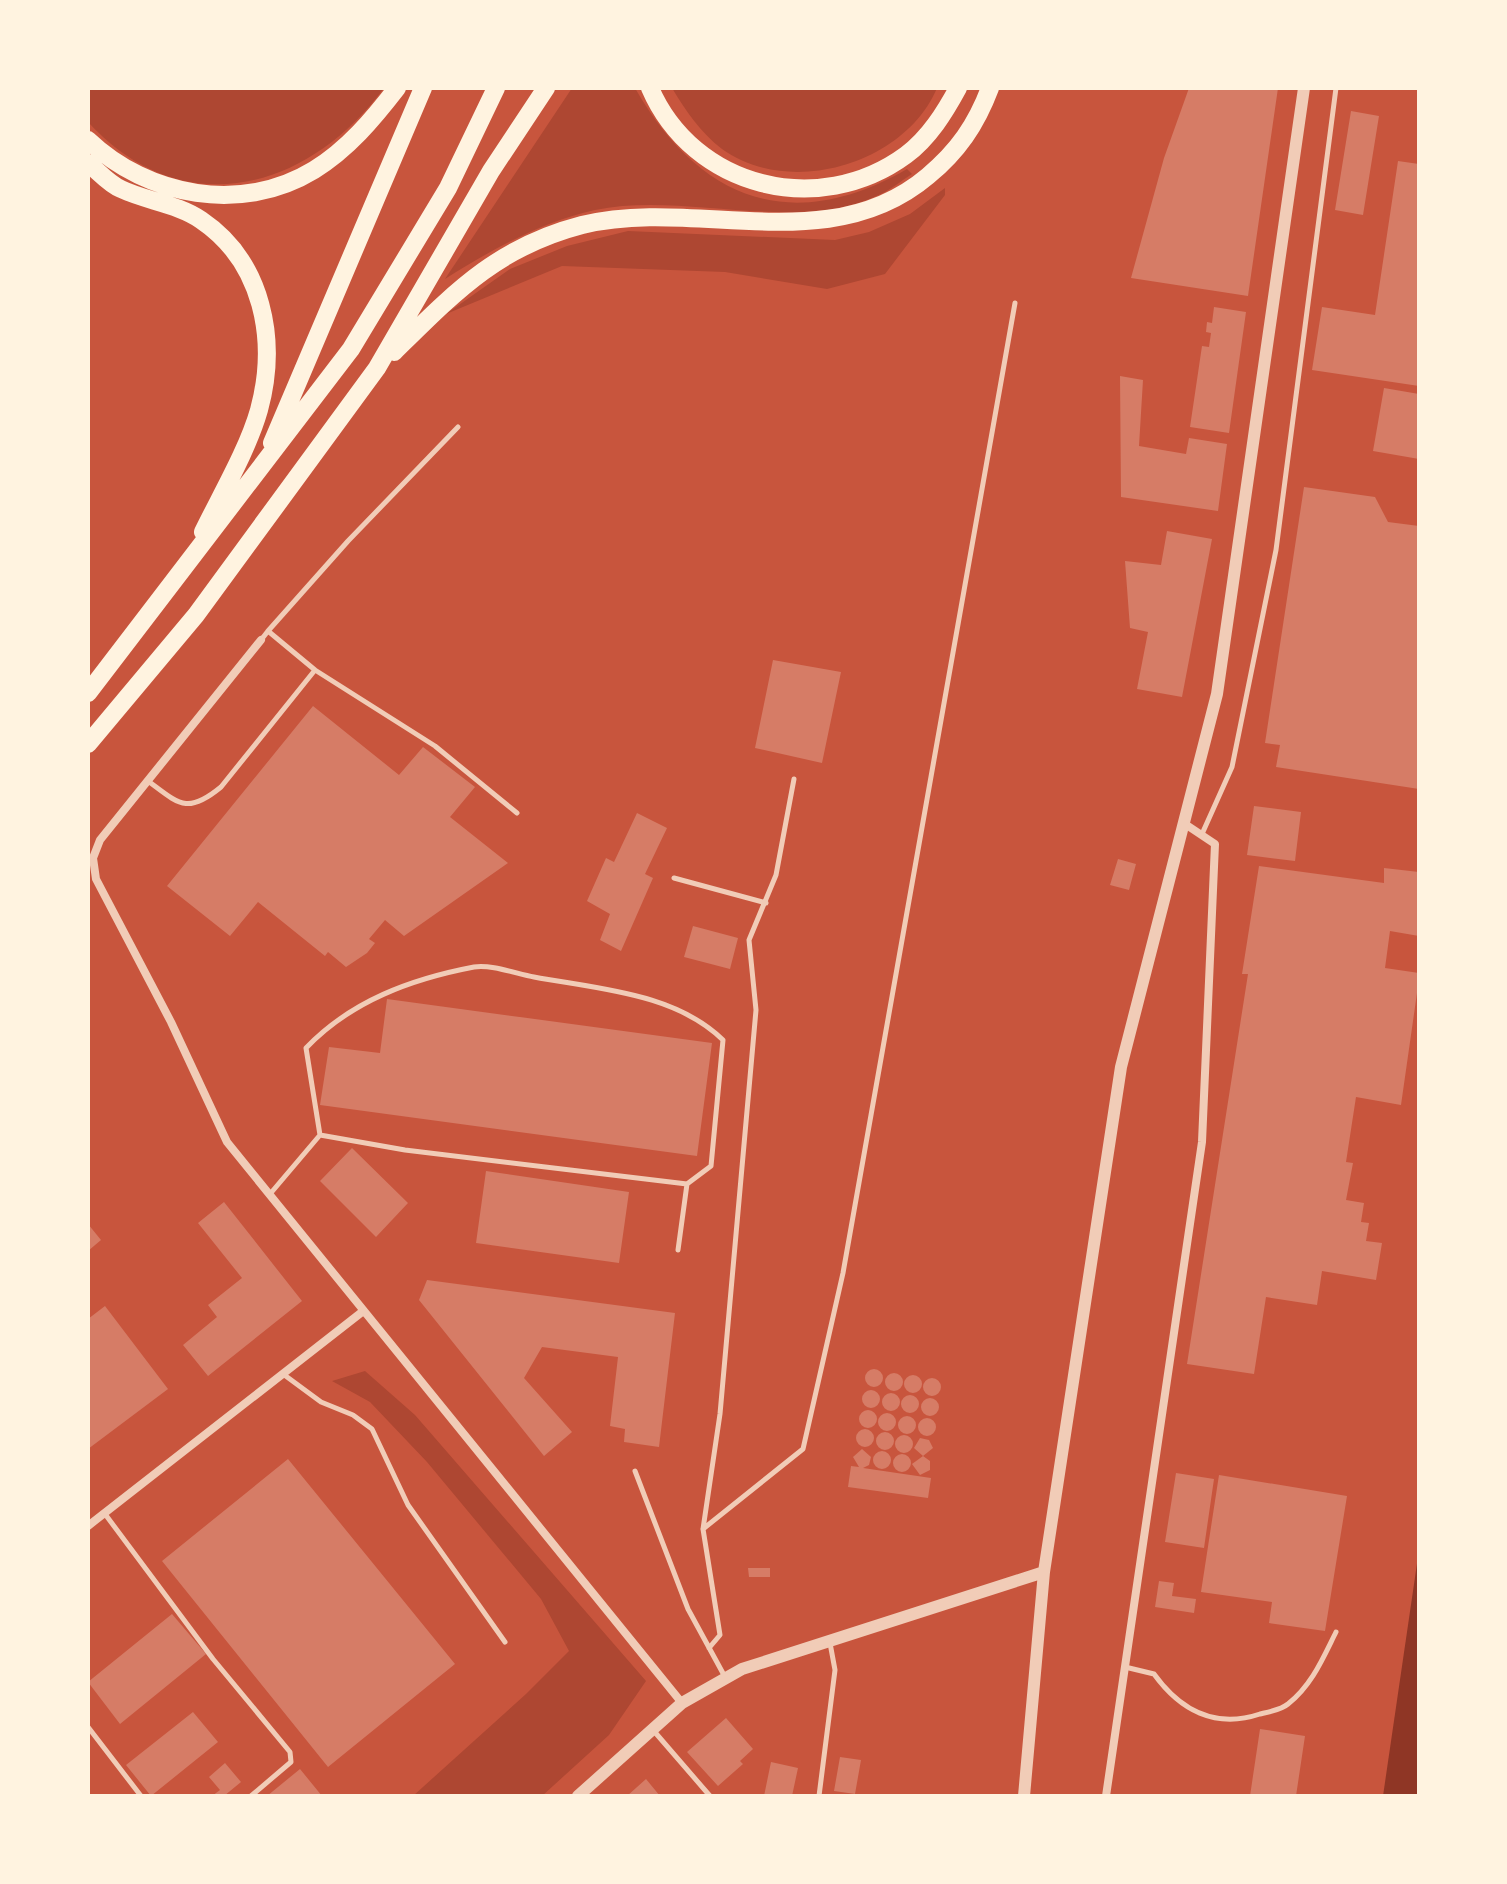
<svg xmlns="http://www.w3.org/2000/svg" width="1507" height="1884" viewBox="0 0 1507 1884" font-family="'Nunito Sans',sans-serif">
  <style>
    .green { fill: #ae4732 }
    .water { fill: #8f3625 }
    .building { fill: #d67c66 }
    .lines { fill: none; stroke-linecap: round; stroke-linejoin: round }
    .service { stroke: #f1ccb7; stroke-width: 5 }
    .minor { stroke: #f1ccb7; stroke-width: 8 }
    .tertiary { stroke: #f1ccb7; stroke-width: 12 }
    .motorway { stroke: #fff3e0; stroke-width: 18 }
  </style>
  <rect width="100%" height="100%" fill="#c8553d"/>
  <path class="green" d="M88,88H384C308,191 182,225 88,122Z
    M572,88H635C699,200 791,236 907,169L912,174C902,180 892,189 881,194C798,235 685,191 595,210C541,222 491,250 445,279Z
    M672,88H937C905,164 790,198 722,149C701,133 685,110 672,88Z
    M945,188V195L885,274L827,289L725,272L562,266L446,314L510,269L567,246L628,231L835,240L869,232L910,214Z
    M365,1371L415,1415L646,1681L609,1735L542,1796H413L526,1694L569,1651L541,1599L427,1462L370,1402L332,1381Z"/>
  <path class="water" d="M1419,1550V1796H1383Z"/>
  <path class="building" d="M1189,88H1278L1248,296L1131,278L1164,158Z
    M1351,111L1379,116L1363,215L1335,210Z
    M1398,161L1419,164V386L1312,370L1322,307L1375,315Z
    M1214,307L1246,312L1229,433L1190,427L1202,346L1209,347L1211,333L1206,332L1207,322L1212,323Z
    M1120,376L1143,380L1139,446L1186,454L1189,438L1227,444L1218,511L1121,497Z
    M1384,388L1419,394V459L1373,451Z
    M1304,487L1375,497L1388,522L1419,526V789L1276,767L1280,745L1265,743Z
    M1167,531L1212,539L1182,697L1137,689L1148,632L1130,628L1125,561L1161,565Z
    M773,660L841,672L822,763L755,748Z
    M313,706L399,775L423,747L475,787L450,817L508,863L404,936L385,920L369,939L375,943L367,953L346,967L328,952L325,956L258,902L230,936L167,886Z
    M1254,806L1301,812L1295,861L1247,855Z
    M637,813L667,828L645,874L653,878L621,951L600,940L610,914L587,901L606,858L614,862Z
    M1118,859L1136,864L1129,890L1110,885Z
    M1259,866L1384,883V868L1419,872V936L1390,931L1385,968L1419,973V979L1401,1105L1356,1097L1346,1162L1353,1163L1346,1200L1364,1203L1361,1222L1369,1223L1366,1241L1382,1243L1376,1280L1322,1271L1317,1305L1266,1297L1254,1374L1187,1364L1248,974H1242Z
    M693,926L738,938L730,969L684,957Z
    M387,999L712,1043L697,1156L320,1105L329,1047L380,1053Z
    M352,1148L408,1203L376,1237L320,1181Z
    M486,1171L629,1192L619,1263L476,1243Z
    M224,1202L302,1301L208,1376L183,1345L217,1317L208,1305L242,1278L198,1223Z
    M88,1224L101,1240L88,1251Z
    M427,1280L675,1313L659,1447L624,1442L625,1429L610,1426L618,1357L542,1347L524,1378L572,1432L544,1456L419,1300Z
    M105,1306L168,1389L88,1449V1319Z
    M865 1378a9 9 0 1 1 18 0a9 9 0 1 1-18 0Z
    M885 1382a9 9 0 1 1 18 0a9 9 0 1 1-18 0Z
    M904 1384a9 9 0 1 1 18 0a9 9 0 1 1-18 0Z
    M923 1387a9 9 0 1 1 18 0a9 9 0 1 1-18 0Z
    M862 1399a9 9 0 1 1 18 0a9 9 0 1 1-18 0Z
    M882 1402a9 9 0 1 1 18 0a9 9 0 1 1-18 0Z
    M901 1404a9 9 0 1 1 18 0a9 9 0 1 1-18 0Z
    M921 1407a9 9 0 1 1 18 0a9 9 0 1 1-18 0Z
    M859 1419a9 9 0 1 1 18 0a9 9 0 1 1-18 0Z
    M878 1422a9 9 0 1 1 18 0a9 9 0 1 1-18 0Z
    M898 1425a9 9 0 1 1 18 0a9 9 0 1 1-18 0Z
    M918 1427a9 9 0 1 1 18 0a9 9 0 1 1-18 0Z
    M856 1438a9 9 0 1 1 18 0a9 9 0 1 1-18 0Z
    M876 1441a9 9 0 1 1 18 0a9 9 0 1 1-18 0Z
    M895 1444a9 9 0 1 1 18 0a9 9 0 1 1-18 0Z
    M920,1438L929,1440L933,1448L923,1456L930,1461V1470L920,1475L912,1464L923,1456L914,1448Z
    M862,1449L871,1457L869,1465L863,1468L931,1478L928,1498L848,1487L851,1466L859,1467L853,1457Z
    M873 1460a9 9 0 1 1 18 0a9 9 0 1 1-18 0Z
    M893 1463a9 9 0 1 1 18 0a9 9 0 1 1-18 0Z
    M288,1459L455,1664L328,1767L162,1561Z
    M1176,1473L1214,1479L1204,1548L1165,1542Z
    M1219,1475L1347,1496L1325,1631L1269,1623L1272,1602L1201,1592Z
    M748,1568H770V1577H749Z
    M1159,1581L1174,1583L1172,1596L1196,1599L1194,1613L1155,1607Z
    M172,1614L206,1654L120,1724L88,1682Z
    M193,1712L218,1742L151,1796L126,1765Z
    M726,1718L753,1749L740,1761L743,1764L718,1786L687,1752Z
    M1260,1729L1305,1736L1296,1796H1250Z
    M840,1757L861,1760L855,1794L834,1791Z
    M771,1762L798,1768L792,1796H764Z
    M225,1763L241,1782L224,1796H212L220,1790L209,1777Z
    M300,1769L322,1796H267Z
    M646,1779L660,1796H627Z"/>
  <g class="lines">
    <path class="service" d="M268,631L348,541L458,427
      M315,670L435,746L517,813
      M148,781C179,804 187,815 221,787L315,670L268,631L261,640
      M1202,834L1232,767L1276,550L1336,88
      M674,878L766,903
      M320,1135L306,1048C351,1001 411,979 474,967C491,964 517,974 534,977C598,989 675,993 723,1040L711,1166L687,1184
      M270,1194L320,1135L405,1150L687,1184L678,1250
      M283,1374L321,1402L353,1415L372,1429L408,1505L505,1642
      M635,1471L688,1609L725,1677
      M105,1514L213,1659L290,1752L291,1762L251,1796
      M703,1529L803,1449L843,1273L1015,303
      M709,1648L720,1635L703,1529L720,1414L756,1010L749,940L776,875L794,779
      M1125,1667L1154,1674C1180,1710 1215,1729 1260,1714C1269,1712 1281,1710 1288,1704C1312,1685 1323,1658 1336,1632
      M88,1727L141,1796
      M653,1730L710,1796
      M819,1796L835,1670L830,1643"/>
    <path class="minor" d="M261,640L100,840L93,858L96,879L171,1022L227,1142L682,1703
      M88,1526L362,1312
      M1106,1796L1202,1142L1215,844L1185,824"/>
    <path class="tertiary" d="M578,1796L682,1703L742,1669L1044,1572
      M1024,1796L1044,1572L1121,1067L1217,694L1304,88"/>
    <path class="motorway" d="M650,88C693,188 819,219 906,155C929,138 945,112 958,88
      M88,140C148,197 242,214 314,170C348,149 373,119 397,88
      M88,163C98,171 109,184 121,189C146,201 178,204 201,220C263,262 278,340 259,410C248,449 221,495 203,532
      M394,352C454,293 497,247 582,225C697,197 829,260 928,176C958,151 976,125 990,88
      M272,443L423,88
      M88,693L351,349L448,188L496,88
      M88,744L196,615L377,368L491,171L546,88"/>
  </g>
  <rect width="1507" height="1884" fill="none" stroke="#fff3e0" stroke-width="180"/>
</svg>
